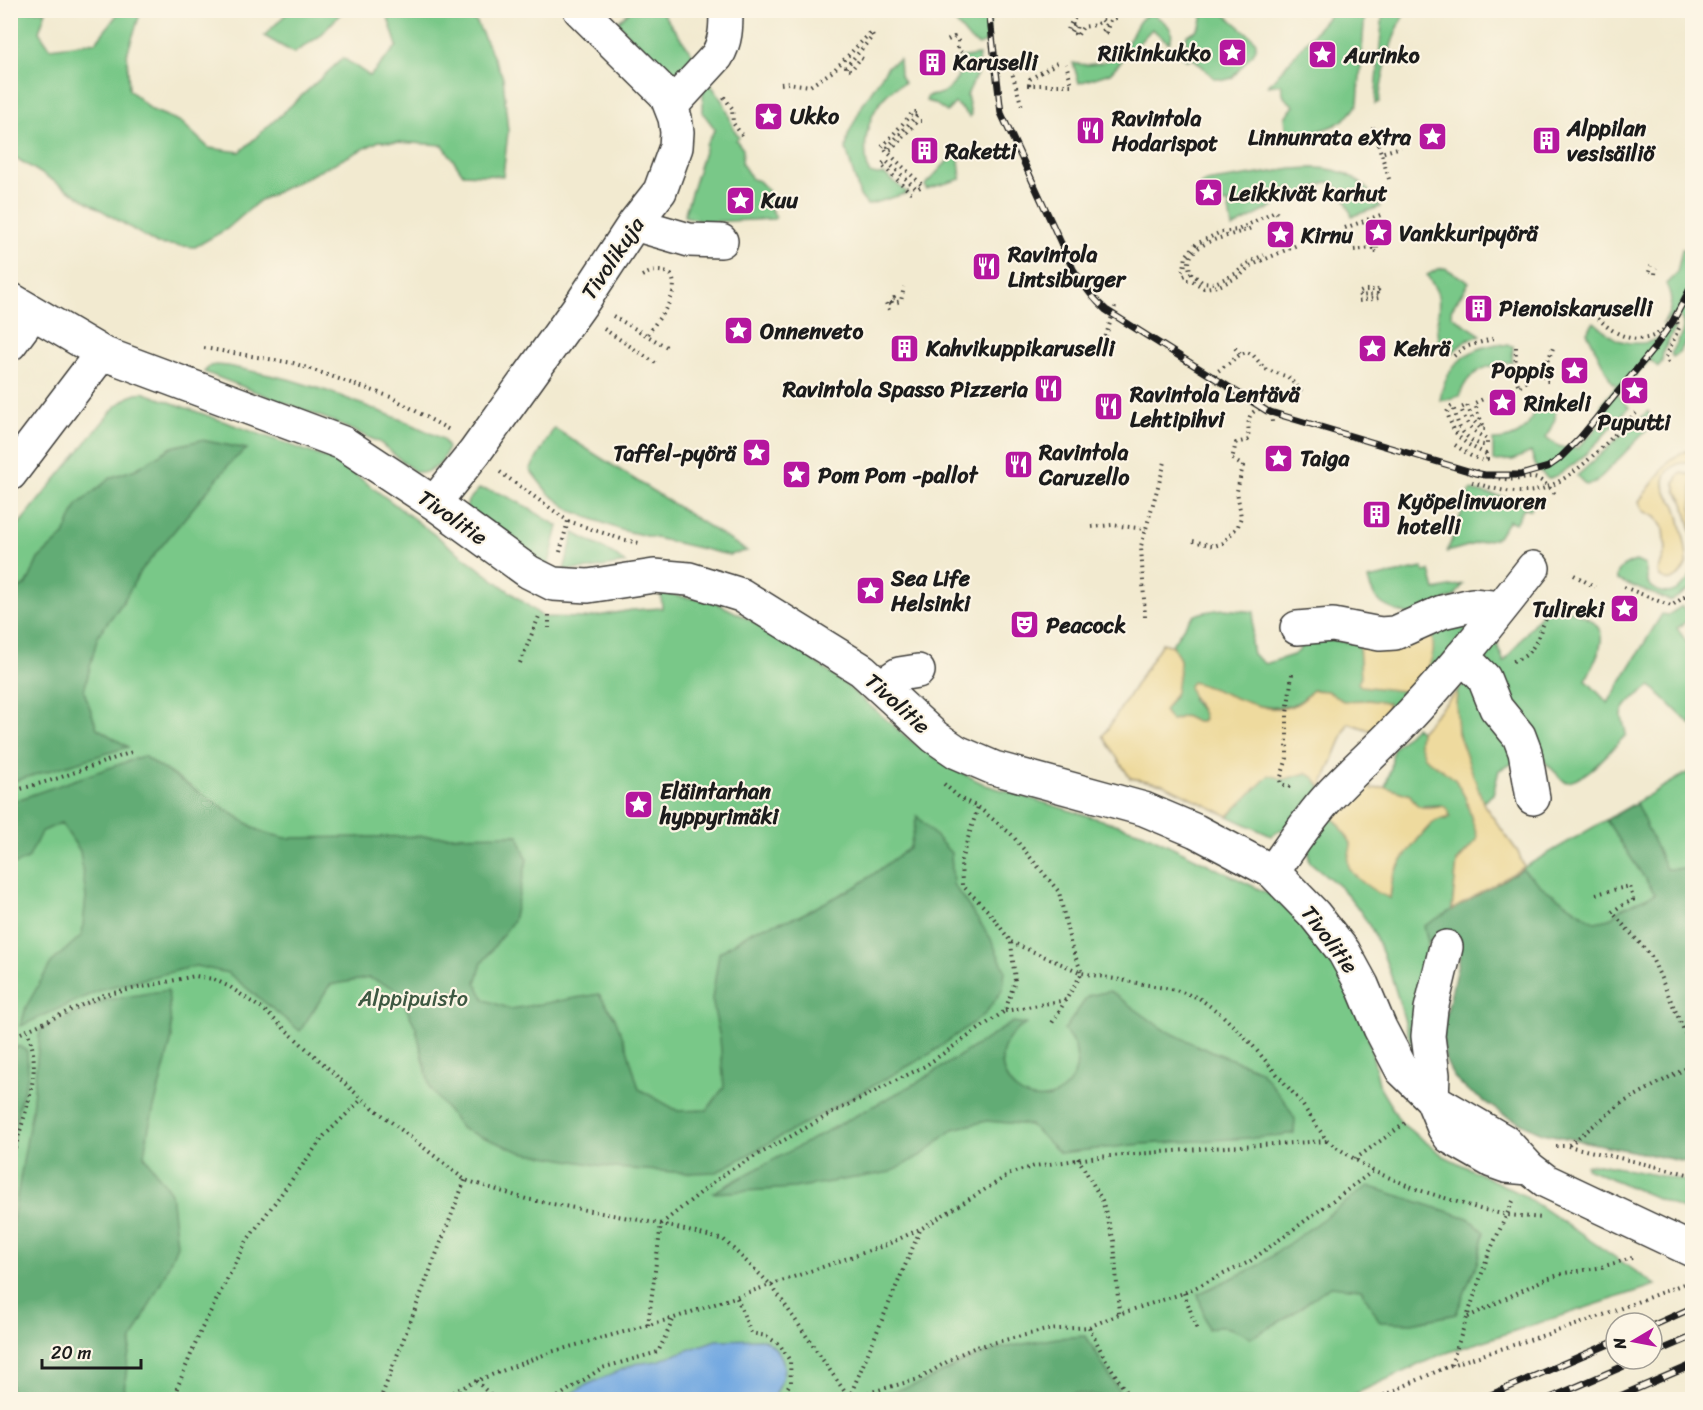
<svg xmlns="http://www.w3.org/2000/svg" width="1703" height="1410" viewBox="0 0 1703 1410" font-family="Sriracha,sans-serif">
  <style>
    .green { fill: #79c888; stroke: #4a7252; stroke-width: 1.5 }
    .forest { fill: #62ac74; stroke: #3f6448; stroke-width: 1.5 }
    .sand { fill: #eeda9e; stroke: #857b5d; stroke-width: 1.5 }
    .water { fill: #73a9e1; stroke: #48627e; stroke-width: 1.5 }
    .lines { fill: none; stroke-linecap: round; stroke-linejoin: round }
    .minor-casing { stroke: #3c3b37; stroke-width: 36 }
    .path { stroke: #3c3b37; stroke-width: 4; stroke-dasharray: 1.5 4.5; stroke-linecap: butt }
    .minor { stroke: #fff; stroke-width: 33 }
    .rail-casing { stroke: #1c1c1c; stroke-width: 7 }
    .rail { stroke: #fcf5e5; stroke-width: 4.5; stroke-dasharray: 14; stroke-linecap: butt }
    .path-bridge { stroke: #3c3b37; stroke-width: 4; stroke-dasharray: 1.5 4.5; stroke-linecap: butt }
    .labels { text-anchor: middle; stroke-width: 4.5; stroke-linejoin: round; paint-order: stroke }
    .poi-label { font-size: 22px; font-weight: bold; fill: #1c1c1c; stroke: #fcf5e5; text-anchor: start }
    .street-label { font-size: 22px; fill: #1c1c1c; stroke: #fcf5e5 }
    .park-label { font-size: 22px; fill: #3d5842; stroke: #fcf5e5 }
  </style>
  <rect width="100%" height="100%" fill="#fcf5e5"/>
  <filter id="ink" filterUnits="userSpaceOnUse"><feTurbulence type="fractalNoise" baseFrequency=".0167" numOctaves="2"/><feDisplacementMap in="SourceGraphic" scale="12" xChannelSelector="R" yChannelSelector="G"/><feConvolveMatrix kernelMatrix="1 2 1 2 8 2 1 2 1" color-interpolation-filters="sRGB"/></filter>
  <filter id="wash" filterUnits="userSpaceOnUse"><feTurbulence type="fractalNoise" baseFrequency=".008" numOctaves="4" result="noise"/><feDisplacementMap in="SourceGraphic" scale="24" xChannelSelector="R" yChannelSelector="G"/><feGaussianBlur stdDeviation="1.35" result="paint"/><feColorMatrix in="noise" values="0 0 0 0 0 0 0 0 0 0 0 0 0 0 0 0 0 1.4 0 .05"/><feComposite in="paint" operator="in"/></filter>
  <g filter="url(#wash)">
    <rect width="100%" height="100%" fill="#f2ead0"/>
    <path class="green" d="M290,10H343V11L320,36L294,53L264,36Z
      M10,11H46L39,32L50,48L96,42L120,11H141L127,54L129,90L152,110L181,122L209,148L240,152L343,58L370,76L397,46L386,11H464L477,23L503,77L508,132L503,176L463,174L443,145L379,141L259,201L227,229L195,247L157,244L11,155Z
      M630,11H661L696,59L672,78L642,53L618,22Z
      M950,11H992L986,42L979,45L971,41L949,15Z
      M1202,11H1221L1253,38L1256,43L1255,51L1232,78L1225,80L1214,78L1192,57L1187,60L1179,54L1186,43L1187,35C1200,30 1203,24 1202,11Z
      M1333,11H1365L1358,103C1345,130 1313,131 1287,138L1285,117L1294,106L1284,97L1281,84L1268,86Z
      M1383,11H1406C1390,40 1383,69 1379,102L1375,104Z
      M1151,13C1163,21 1178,28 1169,43L1152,29L1110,73L1079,83L1073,63C1094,68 1115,62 1128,42C1136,30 1136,19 1151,13Z
      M979,55L977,74L967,95L971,114L970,117L955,103L947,112L934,103L926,101L928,96C950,95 962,79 960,58Z
      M899,59L900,75L904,83C871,98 859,139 869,173L877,175L884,174L908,193L867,205L860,196L846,149L848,135L863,104L888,66Z
      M708,81C715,90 723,100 727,110C732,123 730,125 739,137L736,140L743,149L742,164L752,179L759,181L768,190L769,206L776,217L774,219L706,222L684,216L706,145L715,129L703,113V88Z
      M958,150L961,179L926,189L925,185Z
      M1313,168C1344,168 1365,180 1380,207L1352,216C1346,204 1342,183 1327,182L1297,196L1291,187L1272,197L1276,205L1232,228L1228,203L1202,207L1198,194L1201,184L1205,182L1292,169Z
      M1682,249L1691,250L1692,332L1679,353L1673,357L1671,354C1677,342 1689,329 1680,316L1675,315L1662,325C1672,312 1674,299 1666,284L1677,273Z
      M1445,268L1469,282L1451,310L1452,316L1481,335L1466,341L1450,354C1428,342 1442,315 1438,296C1437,289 1430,281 1427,275L1438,269Z
      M1594,322C1602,328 1609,336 1618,340C1637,347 1660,343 1672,327L1675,328L1663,352L1662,362L1658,367L1650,360L1616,394L1629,407C1607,431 1579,468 1548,479L1536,467L1531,452L1513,460L1493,461V440C1517,440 1533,429 1534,404L1556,401L1555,419L1546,438C1555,446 1565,450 1578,448L1603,421L1601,405L1616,386L1615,383H1612L1587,332Z
      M1497,344L1513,346L1512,362C1489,364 1466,371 1460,396L1440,401C1444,368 1465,349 1497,344Z
      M216,365L228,366L288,379L330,392L407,422L443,439L448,448L441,463L433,469L423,473L414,471L379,442L327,419L204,372L210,366Z
      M142,392L340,463L543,617L586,618L632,610L662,608L661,593L715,602L780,635L847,686L910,740L950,767L986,785L1144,833L1271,895L1306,925L1344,978L1368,1036L1380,1088L1401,1123L1444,1156L1523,1195L1656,1285L1440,1355L1344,1399L11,1400V534L115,407L129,397Z
      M1648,411L1652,421L1651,426L1595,483L1586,485L1577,476Z
      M554,428L747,551L729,555L621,530L572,511L548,493L530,470Z
      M479,489C506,490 534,513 558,526L548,568L466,508L468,501Z
      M1470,490L1512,499H1537L1530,510L1525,507L1515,523L1509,520L1498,537L1447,552Z
      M574,533L612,553L625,563L591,569L564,570Z
      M1636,561L1645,565L1648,583C1664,601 1682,592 1692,573V588L1671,601L1617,580C1615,568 1627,564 1636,561Z
      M1423,568L1424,572L1430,571L1435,590L1463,584L1455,596L1412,616C1388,608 1374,606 1368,579Z
      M1554,597H1566L1569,610C1576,613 1585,616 1591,620C1613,635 1594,661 1586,680L1608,703L1662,614L1668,615L1682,606L1691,618L1677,628L1690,647L1692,646V726L1651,686C1641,693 1623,703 1622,715C1622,722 1626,729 1626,735C1612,748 1585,783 1565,782L1537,754L1483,654L1497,636L1498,647L1504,662Z
      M1224,609L1254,612L1251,644L1253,654L1265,664L1293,655L1299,651L1301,644L1311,638L1359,643L1361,676L1359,683L1411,692L1432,631L1457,617L1475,622L1395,717L1387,711L1389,703L1368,700L1343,701L1327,691L1312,690C1285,727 1229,695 1195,683L1192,700L1204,714V719L1202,722H1196L1184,716L1171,721L1164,711L1173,698L1180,660L1173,646V643C1192,615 1189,613 1224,609Z
      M1468,679L1518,761L1499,770L1493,794L1483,802C1471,770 1449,727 1457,693C1459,688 1464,683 1468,679Z
      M1415,727L1420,731L1419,743L1455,779L1465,797L1478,834L1477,840L1457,862L1452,909L1692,770V1163L1542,1133L1503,1114L1466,1089L1453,1076L1461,950L1428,943C1420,980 1411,1015 1414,1054C1397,997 1386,936 1344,891C1333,880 1320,871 1309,861V842L1329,815C1338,823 1352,835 1351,848L1390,898L1393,875L1410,848L1431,825L1438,819H1446L1441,805L1417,806L1410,795L1385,787L1391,768L1393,749Z
      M1306,773L1315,778L1323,791L1286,827L1271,836L1228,816L1269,775L1286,779Z
      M1599,1164L1692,1182V1213L1586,1168V1165Z"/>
    <path class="forest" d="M201,440L247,449L232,461L140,572L123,602L98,635L84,691L97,728L128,747L11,782V594L27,584L38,559L64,535L77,505L112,477L136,469L172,447Z
      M143,756L261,832L286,838L518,835L527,860L513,921L482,963L476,983L485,1000L511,1009L599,994L615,1018L627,1048L639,1089L678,1111L707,1110L724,1087L720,1039L712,999L719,953L754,930L799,916L857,886L910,847L917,816L951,853L953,884L990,937L1005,970L1003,989L985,1014L930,1054L717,1172L689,1173L615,1168L521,1152L462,1129L430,1088L416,1028L397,989L369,978L330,985L300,1031L228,973L196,966L102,989L21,1026L26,1007L51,963L82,935L86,897L80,851L61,823L41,832L28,859L11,866V802Z
      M1636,803L1666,869H1692V1163L1542,1133L1503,1114L1466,1089L1453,1076L1445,1059L1442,1033L1461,950L1428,942L1424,926L1522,869L1545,889L1595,922L1610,919L1620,909L1655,894L1606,820Z
      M168,990L172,1038L149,1127L144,1155L171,1193L177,1245L165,1274L132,1340L128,1358L123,1399H11V1232L32,1109L40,1030L106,1000Z
      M1110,991L1163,1029L1198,1046L1260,1070L1286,1103L1295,1119L1294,1133L1268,1137L1143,1144L1060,1153L1030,1125L987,1121L953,1129L925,1153L891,1172L794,1188L712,1193L920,1081L1013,1022L1026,1024C1012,1032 1002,1043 1002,1060C1002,1071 1007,1082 1015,1089C1053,1120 1100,1069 1064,1030L1088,996Z
      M19,1046L27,1051L28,1075L18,1109L11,1154V1051Z
      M1368,1186L1468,1218L1484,1232L1478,1260L1456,1314L1412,1323L1380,1322L1361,1289L1330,1286L1288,1317L1250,1338C1237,1329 1223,1323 1208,1329L1198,1294L1258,1266Z
      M1086,1336L1121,1395L1114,1398L1075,1393L1046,1400L864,1399L922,1383L963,1362L1001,1348L1057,1338Z"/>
    <path class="sand" d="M1686,451L1692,454V464C1676,460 1660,472 1665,490C1667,497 1673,500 1676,506C1679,514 1688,554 1687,562C1686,566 1680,575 1677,577C1671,582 1665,581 1660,577L1658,572L1666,550L1664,529L1656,517L1643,511L1639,501L1671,459Z
      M1682,473L1692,475V535L1684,503L1677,492L1675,484L1678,476Z
      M1432,631C1432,638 1434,645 1433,652C1431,664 1421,684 1411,692L1361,686L1358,683L1361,676L1359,643Z
      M1162,643L1173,646L1180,660V664L1176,692L1164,711L1171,721L1184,716L1196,722H1202L1204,719C1204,709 1191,700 1189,686L1192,682C1229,690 1283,732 1312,690L1327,691L1343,701L1368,700L1389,703L1388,711L1395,717L1372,731L1348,723L1321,788L1315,778L1306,773L1285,779L1269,775L1228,816L1163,784L1130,778L1103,736Z
      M1457,691L1456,704L1458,733L1484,805L1518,852L1524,867L1452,910L1457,862L1477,840V836L1465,797L1455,779L1424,757L1419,743L1420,731Z
      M1370,779L1371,789L1385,787L1410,795C1422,823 1446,791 1450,817C1445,820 1442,818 1437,820C1428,824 1397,865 1394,875C1391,882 1391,891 1390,898C1378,894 1348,876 1348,862C1348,856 1351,850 1351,843L1339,824L1331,816L1356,781Z"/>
    <path class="water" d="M763,1339C791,1356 787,1374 773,1399H564L584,1386L635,1364L657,1361L716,1340Z"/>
  </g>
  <g filter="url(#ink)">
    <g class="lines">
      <defs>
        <path id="minor" d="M671,106L717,56C726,41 726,27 726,10
          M634,224L689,240L721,241
          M10,299L102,353L343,443L434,503L529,572L553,584L588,586L654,576L689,579L741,595L862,670L935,737L957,752L994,768L1144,809L1196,831L1273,872L1314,914L1344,952L1362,985L1380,1028L1402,1070L1432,1099L1504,1141L1529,1168L1546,1181L1692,1250
          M10,344L33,313
          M10,474L102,353
          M434,503L475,452L584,300L634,224L660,191L676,147L677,132L675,118L666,95L580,10
          M1297,628L1333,625L1380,634L1395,633L1442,612L1472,605L1501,608
          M1462,656L1484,678L1496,708L1519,736L1525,752L1533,798
          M881,686L899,674L918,671
          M1273,872C1289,848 1305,824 1324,802C1346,777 1372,755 1395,731C1445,680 1489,624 1533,568
          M1446,947L1431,1009L1428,1036L1433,1075L1432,1099L1444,1128L1450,1137L1492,1161L1506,1166L1529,1168"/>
      </defs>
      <use href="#minor" class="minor-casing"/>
      <path class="path" d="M1072,10L1067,14L1068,17L1081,10
        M1101,10L1100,14C1084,14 1074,12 1068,30L1071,32L1074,25H1077L1075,34L1077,36L1083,27L1096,25L1102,20L1106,24L1102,31L1106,33L1110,20L1119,17
        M1112,10L1118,11
        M948,40L954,37L958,41V49L964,55
        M1057,63L1030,79L1029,85H1072L1066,64
        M1011,69L1022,107
        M781,84L788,83L810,86L833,71L871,32L873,36L846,67V69L851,70L861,58L863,59
        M724,97L732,108L733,123L742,135
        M1373,127L1381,153
        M1389,179L1381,153L1401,147
        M911,193L883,166L882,164L886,161L917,189L922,186L921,184L882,147L913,112H917V115L888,147V150L892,149L918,121H921
        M1345,228L1383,214
        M1354,250L1373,248L1374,252H1377V245
        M1182,271L1184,269L1186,256L1196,244L1221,232L1238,230L1275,211L1277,213
        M1649,272L1651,266
        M1191,273L1202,282L1215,283L1237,273L1245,264L1264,255
        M1655,274L1656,268
        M642,276C653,270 660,269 671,275C682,294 658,318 648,334
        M1184,276L1191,273C1178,241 1233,237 1251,228
        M1187,280H1191L1204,288L1219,286L1240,276L1250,266L1297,245
        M1359,301L1379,298L1377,294L1360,296L1358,293L1365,290H1378L1380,287
        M889,310L886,303L889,302L893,305L891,300L894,298L897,302L901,301L904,287
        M613,316L667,347
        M1598,318C1613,334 1636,346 1657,334C1664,330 1669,324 1677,322L1679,328L1666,357L1669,365
        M604,329L657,364
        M1516,347L1515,375L1519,387L1527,381
        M204,348L293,363L391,397L451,431
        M1102,348L1115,307
        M1235,348L1241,354
        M1454,356L1465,347L1495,338
        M1691,367L1692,369
        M1548,381H1545C1541,366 1551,358 1554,344
        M1203,389L1218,371L1241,354L1247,352L1253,355L1265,369L1288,377L1304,394
        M1455,445L1471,456L1484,461L1487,459L1486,454C1462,442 1455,438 1447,412L1450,407L1452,406C1456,412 1456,419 1459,426C1464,436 1476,446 1487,445V439C1471,430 1467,426 1461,408L1467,405L1473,420L1481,429H1485L1478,414L1475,403L1485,398
        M1476,471C1485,474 1494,478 1504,479C1532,482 1533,468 1555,494
        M500,472L568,521L621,539L639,543
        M1092,527L1112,525L1146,529
        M1193,541L1214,546L1223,543L1238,526L1241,517L1237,491L1243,466L1232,459L1236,443L1248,440C1250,422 1243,412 1266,407L1271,411L1272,422
        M560,552L568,521
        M1574,575L1595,587
        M1624,587L1671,606L1692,592
        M1685,597L1692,609
        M549,615V628
        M1145,617L1141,546L1165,462
        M1513,661C1556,651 1526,580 1598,618
        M520,663L540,614
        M1292,674L1287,714V758L1280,780L1281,784L1293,788
        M944,784L961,799L978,807L1011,834L1059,892L1071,946L1082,973L1052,1023
        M10,792L59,778L135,751
        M1596,894L1630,886L1633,900L1619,907L1612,912L1651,956L1692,1048
        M1011,942L1082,973L1176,990L1199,998L1222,1015L1247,1039L1299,1100L1327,1141L1373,1171L1419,1190L1480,1209L1507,1215L1544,1218
        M1005,1011L1066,1000
        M10,1038L104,995L195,976L213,979L230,987L265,1011L362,1099L465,1180L526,1199L661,1224L724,1240L772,1286L849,1398L919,1379L958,1355L976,1347L1046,1330L1089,1327L1119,1314L1184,1293L1249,1262L1373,1171
        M1569,1145L1622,1103L1692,1065
        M1556,1146H1568L1692,1175
        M1078,1158L1102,1200L1114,1241L1119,1314
        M1355,1159L1407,1122
        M10,1171C17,1126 47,1076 27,1031
        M1184,1293L1198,1332
        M737,1298L751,1333L766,1336L780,1345L790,1361L791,1382L780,1400
        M1468,1317L1543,1280L1565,1273L1598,1268L1632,1258
        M648,1325L661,1224L727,1172L834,1112L925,1066L1005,1011L1015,981L1011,942L990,913L962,885L961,860L978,807
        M1089,1327L1103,1355L1131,1400
        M1451,1365L1488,1255L1514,1199
        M476,1381L496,1400
        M849,1398L921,1228
        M172,1400L202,1328L248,1239L324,1136L362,1099
        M380,1400L465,1180
        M437,1400L476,1381L551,1352L674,1318L886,1245L922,1228L1012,1173L1035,1166L1098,1157L1225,1147L1327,1141
        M553,1400L602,1368L658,1352L674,1318
        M1187,1400L1194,1398
        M1373,1400L1451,1365L1585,1322L1686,1283"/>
      <use href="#minor" class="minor"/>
      <defs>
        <path id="rail" d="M989,10L1001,113L1073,269C1083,285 1092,298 1106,310L1267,411L1475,473L1485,475H1520L1548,467L1558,460L1580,438L1655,347L1673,321L1692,285
          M1652,1326L1692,1308
          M1652,1354L1692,1337
          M1479,1400L1616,1341
          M1546,1400L1640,1359
          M1611,1400L1692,1365
          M1679,1400L1692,1394"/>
      </defs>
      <use href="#rail" class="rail-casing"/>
      <use href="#rail" class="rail"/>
      <path class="path-bridge" d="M1472,482C1488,487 1506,493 1523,492C1566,492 1606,442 1636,413"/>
    </g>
  </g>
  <defs>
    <symbol id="sight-square" viewBox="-11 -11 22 22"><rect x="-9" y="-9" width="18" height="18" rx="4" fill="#b5179e" stroke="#fcf5e5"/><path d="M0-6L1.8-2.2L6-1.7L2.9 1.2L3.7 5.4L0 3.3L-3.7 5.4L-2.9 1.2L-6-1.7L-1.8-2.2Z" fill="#fff"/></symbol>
    <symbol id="building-square" viewBox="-11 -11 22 22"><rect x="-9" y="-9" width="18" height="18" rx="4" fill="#b5179e" stroke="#fcf5e5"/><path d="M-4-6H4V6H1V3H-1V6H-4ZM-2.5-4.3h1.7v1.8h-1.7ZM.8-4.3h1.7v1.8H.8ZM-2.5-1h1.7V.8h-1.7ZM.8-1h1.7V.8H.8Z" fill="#fff"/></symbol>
    <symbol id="restaurant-square" viewBox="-11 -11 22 22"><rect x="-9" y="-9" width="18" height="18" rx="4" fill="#b5179e" stroke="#fcf5e5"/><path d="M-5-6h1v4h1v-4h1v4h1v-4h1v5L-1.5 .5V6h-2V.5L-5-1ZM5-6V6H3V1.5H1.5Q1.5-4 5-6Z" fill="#fff"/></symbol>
    <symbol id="theatre-square" viewBox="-11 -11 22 22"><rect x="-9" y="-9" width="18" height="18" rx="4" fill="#b5179e" stroke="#fcf5e5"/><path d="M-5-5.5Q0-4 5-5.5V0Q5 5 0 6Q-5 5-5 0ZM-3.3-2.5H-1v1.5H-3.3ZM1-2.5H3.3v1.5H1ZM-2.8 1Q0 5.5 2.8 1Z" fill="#fff"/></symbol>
  </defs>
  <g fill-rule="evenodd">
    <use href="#sight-square" x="1216" y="36" width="33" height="33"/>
    <use href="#sight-square" x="1306" y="38" width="33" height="33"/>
    <use href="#building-square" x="916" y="46" width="33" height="33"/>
    <use href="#sight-square" x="752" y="100" width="33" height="33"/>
    <use href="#restaurant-square" x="1074" y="114" width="33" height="33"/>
    <use href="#sight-square" x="1416" y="120" width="33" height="33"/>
    <use href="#building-square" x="1530" y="124" width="33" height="33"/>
    <use href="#building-square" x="908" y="134" width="33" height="33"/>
    <use href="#sight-square" x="1192" y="176" width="33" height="33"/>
    <use href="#sight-square" x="724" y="184" width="33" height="33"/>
    <use href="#sight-square" x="1362" y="216" width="33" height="33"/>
    <use href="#sight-square" x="1264" y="218" width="33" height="33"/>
    <use href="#restaurant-square" x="970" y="250" width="33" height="33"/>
    <use href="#building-square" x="1462" y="292" width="33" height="33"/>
    <use href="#sight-square" x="722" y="314" width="33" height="33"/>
    <use href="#building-square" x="888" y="332" width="33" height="33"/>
    <use href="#sight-square" x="1356" y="332" width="33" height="33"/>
    <use href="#sight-square" x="1558" y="354" width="33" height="33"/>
    <use href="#restaurant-square" x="1032" y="372" width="33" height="33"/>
    <use href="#sight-square" x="1618" y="374" width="33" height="33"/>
    <use href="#sight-square" x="1486" y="386" width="33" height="33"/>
    <use href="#restaurant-square" x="1092" y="390" width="33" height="33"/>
    <use href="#sight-square" x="740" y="436" width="33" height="33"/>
    <use href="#sight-square" x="1262" y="442" width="33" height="33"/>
    <use href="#restaurant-square" x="1002" y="448" width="33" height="33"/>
    <use href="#sight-square" x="780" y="458" width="33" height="33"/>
    <use href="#building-square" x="1360" y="498" width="33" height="33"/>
    <use href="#sight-square" x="854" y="574" width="33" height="33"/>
    <use href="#sight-square" x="1608" y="592" width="33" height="33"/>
    <use href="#theatre-square" x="1008" y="608" width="33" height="33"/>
    <use href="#sight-square" x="622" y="788" width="33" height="33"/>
  </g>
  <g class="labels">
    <g class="poi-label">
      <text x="1211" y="61" text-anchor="end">Riikinkukko</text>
      <text x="1344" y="63">Aurinko</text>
      <text x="953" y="70">Karuselli</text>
      <text x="790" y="124">Ukko</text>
      <text x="1112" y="126">Ravintola<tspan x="1112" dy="25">Hodarispot</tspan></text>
      <text x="1567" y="136">Alppilan<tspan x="1567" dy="25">vesisäiliö</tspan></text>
      <text x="1411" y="145" text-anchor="end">Linnunrata eXtra</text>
      <text x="945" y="159">Raketti</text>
      <text x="1229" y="201">Leikkivät karhut</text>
      <text x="761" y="208">Kuu</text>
      <text x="1399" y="241">Vankkuripyörä</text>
      <text x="1301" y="243">Kirnu</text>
      <text x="1008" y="262">Ravintola<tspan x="1008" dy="25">Lintsiburger</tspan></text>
      <text x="1499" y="316">Pienoiskaruselli</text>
      <text x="760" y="339">Onnenveto</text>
      <text x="926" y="356">Kahvikuppikaruselli</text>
      <text x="1394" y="356">Kehrä</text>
      <text x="1554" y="378" text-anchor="end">Poppis</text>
      <text x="1028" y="397" text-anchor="end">Ravintola Spasso Pizzeria</text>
      <text x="1130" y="402">Ravintola Lentävä<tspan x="1130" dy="25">Lehtipihvi</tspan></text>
      <text x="1524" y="411">Rinkeli</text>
      <text x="1634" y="430" text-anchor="middle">Puputti</text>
      <text x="1039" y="460">Ravintola<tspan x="1039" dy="25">Caruzello</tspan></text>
      <text x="736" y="461" text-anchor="end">Taffel-pyörä</text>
      <text x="1300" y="466">Taiga</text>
      <text x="818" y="483">Pom Pom -pallot</text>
      <text x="1398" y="509">Kyöpelinvuoren<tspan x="1398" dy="25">hotelli</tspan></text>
      <text x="891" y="586">Sea Life<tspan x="891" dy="25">Helsinki</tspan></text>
      <text x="1604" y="617" text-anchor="end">Tulireki</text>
      <text x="1046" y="633">Peacock</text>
      <text x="660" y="799">Eläintarhan<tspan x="660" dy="25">hyppyrimäki</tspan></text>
    </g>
    <g class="street-label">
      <text transform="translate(612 258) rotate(-56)" y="8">Tivolikuja</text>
      <text transform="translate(453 517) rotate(35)" y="8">Tivolitie</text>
      <text transform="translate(898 703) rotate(42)" y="8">Tivolitie</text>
      <text transform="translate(1330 939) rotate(53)" y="8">Tivolitie</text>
    </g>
    <g class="park-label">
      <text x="413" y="1006">Alppipuisto</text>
    </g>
  </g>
  <rect width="1703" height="1410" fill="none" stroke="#fcf5e5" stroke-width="36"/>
  <g transform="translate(1634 1341) rotate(260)"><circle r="28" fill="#fcf5e5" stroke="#a29e95" stroke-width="1.5"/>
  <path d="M0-4.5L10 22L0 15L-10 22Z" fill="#b5179e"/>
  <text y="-9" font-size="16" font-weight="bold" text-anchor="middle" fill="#1c1c1c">N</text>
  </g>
  <path d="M42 1359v9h99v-9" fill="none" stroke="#1c1c1c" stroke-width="3"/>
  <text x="51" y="1359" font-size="18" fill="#1c1c1c" stroke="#fcf5e5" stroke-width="4.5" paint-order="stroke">20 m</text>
</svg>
